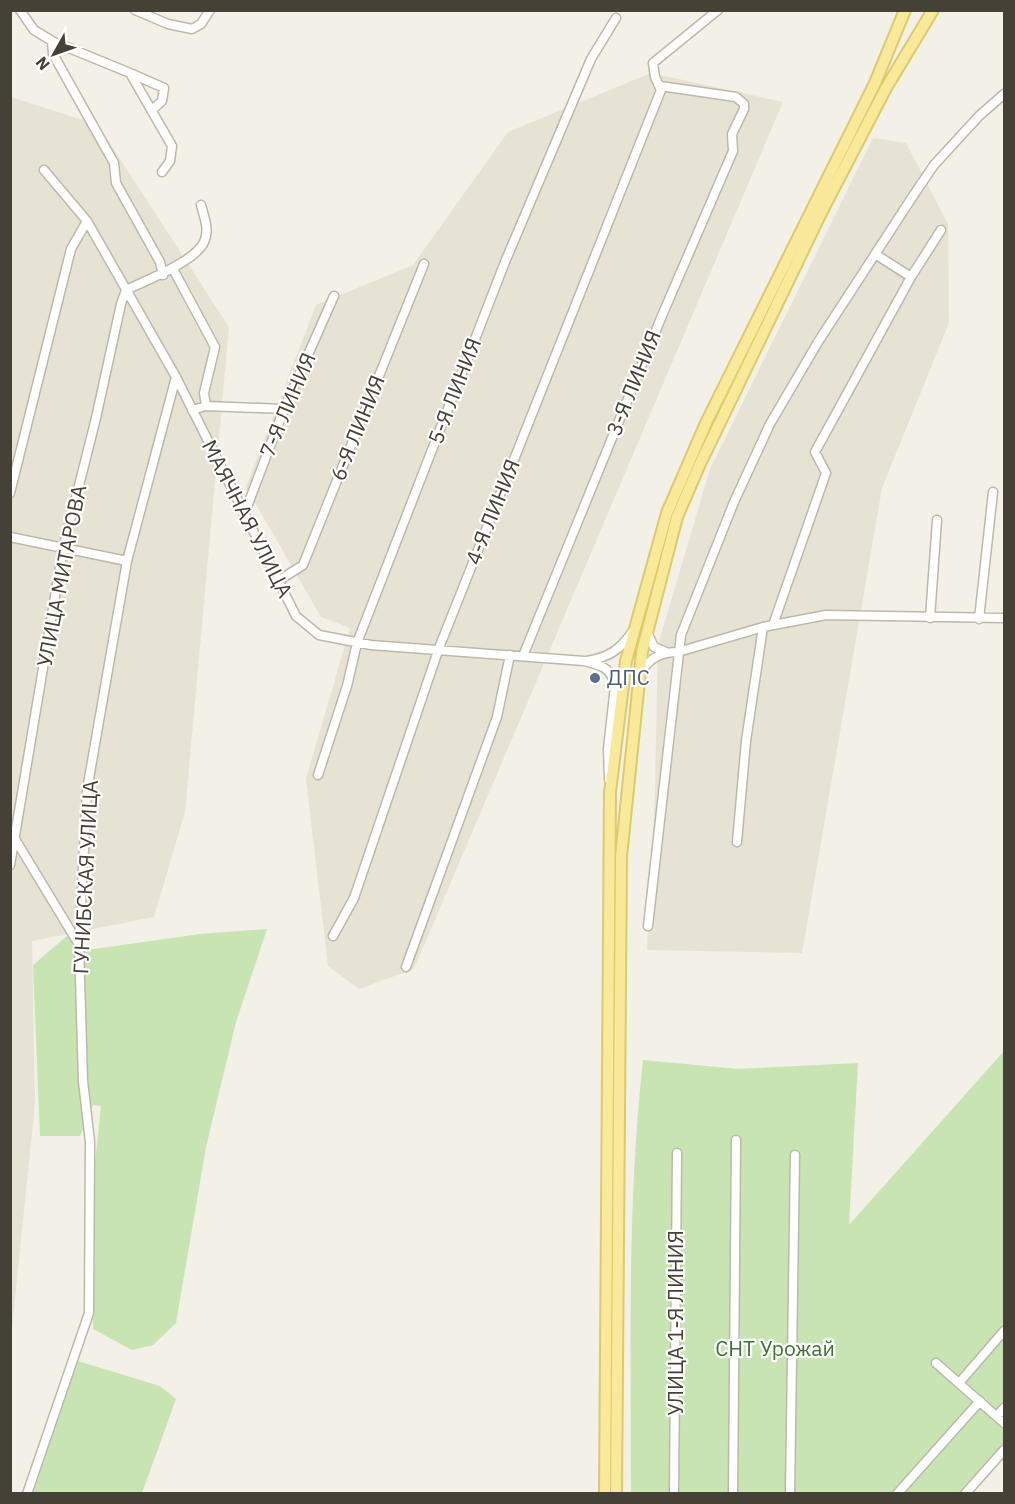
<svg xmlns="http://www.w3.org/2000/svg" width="1015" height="1504" viewBox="0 0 1015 1504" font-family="'IBM Plex Sans',sans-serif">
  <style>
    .residential { fill: #e6e3d5 }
    .green { fill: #c7e4b2 }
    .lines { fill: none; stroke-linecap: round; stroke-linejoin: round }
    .minor-casing { stroke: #bdb9aa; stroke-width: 11 }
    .major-casing { stroke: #ddca6a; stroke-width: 14 }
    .minor { stroke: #fff; stroke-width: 8 }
    .major { stroke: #f8ea9a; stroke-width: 10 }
    .service-dot { fill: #5c6f8a; stroke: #fff; stroke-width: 2 }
    .labels { text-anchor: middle; stroke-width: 4.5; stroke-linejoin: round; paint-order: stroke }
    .street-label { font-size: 21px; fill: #454136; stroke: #fff }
    .service-label { font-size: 21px; fill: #4e5e75; stroke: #fff; text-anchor: start }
    .park-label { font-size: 21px; fill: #3e732d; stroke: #fff }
  </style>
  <rect width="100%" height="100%" fill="#f2f0e7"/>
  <path class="residential" d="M651,73L783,102L414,969L359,989L328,966L306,779L350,628L321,617L246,487L316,305L413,265L508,132Z
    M11,97L98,125L229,327L185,812L154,917L32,941L35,1103L11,1338Z
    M873,138L906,143L948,224L949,323L882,488L802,953L647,950L655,792L658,645L710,469Z"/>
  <path class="green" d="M267,929L236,1022L206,1147L176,1323L153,1345L132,1350L93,1329L95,1163L101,1106L93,1105L80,1136H40L33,965L67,936L87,950L200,934Z
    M1004,1051V1458L972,1493L631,1494C631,1349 627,1204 643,1060L738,1069L858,1063L849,1225Z
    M78,1361L160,1386L176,1399L142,1493H33Z"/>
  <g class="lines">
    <defs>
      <path id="minor" d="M20,10L34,30L52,41L130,73L172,146L170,161L162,172
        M135,10L168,24L192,29L201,24L210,10
        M52,41L53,54L114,163L116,183L160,262L163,275
        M130,73L164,88L162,101L152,110
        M44,170L87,221L176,377L296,616L319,635L371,645L584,661C601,665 612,668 615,686L608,749L609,779
        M875,254L911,277
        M173,269L215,347L204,393L206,406
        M192,410L206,406L284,409
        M10,493L71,249L87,221
        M244,515L284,409L334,296
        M10,537L127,561
        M278,581L303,565L424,264
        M930,618L937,520
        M979,619L993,492
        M773,625L826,473L815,452L911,277L941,230
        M647,632L654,647L666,652
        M523,656L661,318L733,151L732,134L744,109V104L736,97L660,86
        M587,661C609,657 620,650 632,632
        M640,673C649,658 661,652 678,652L763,627L826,615L1004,618
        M318,775L347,686L357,643L505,262L591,59L616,18
        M15,839L78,943
        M737,842L746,741L763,627
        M10,865L63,549L96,418L121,304L126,290C145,281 196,261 204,242C210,230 204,217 201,205
        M648,926L681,635L734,502L770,424L818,342L911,199L934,165L979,116L1004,94
        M333,936L354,898L439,648L661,90L655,77L653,63L718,10
        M406,967L497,717L510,655
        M936,1363L1004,1423
        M959,1383L1004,1331
        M997,1416L1004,1408
        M27,1494L89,1313L90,1142L83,1081L79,944L87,790L127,561L176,377
        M674,1494L677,1153
        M733,1494L736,1140
        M790,1494L795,1155
        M897,1494L980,1401
        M965,1494L1004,1450"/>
      <path id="major" d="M605,1494L610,792L626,661L667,513L706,423L875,83L905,10
        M616,1494L621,857L642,652L677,517L699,466L822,211L886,88L933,10"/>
    </defs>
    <use href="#minor" class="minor-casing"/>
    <use href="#major" class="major-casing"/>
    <use href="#minor" class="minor"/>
    <use href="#major" class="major"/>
  </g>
  <circle class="service-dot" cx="595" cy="678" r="6"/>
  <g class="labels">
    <g class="street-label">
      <text transform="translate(634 383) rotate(-68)" y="7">3-Я ЛИНИЯ</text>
      <text transform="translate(455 391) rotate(-69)" y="7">5-Я ЛИНИЯ</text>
      <text transform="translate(288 405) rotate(-67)" y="7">7-Я ЛИНИЯ</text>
      <text transform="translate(358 428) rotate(-68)" y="7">6-Я ЛИНИЯ</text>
      <text transform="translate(493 512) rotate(-68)" y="7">4-Я ЛИНИЯ</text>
      <text transform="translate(247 519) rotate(63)" y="7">МАЯЧНАЯ УЛИЦА</text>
      <text transform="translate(62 576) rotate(-79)" y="7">УЛИЦА МИТАРОВА</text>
      <text transform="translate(86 877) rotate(-87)" y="7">ГУНИБСКАЯ УЛИЦА</text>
      <text transform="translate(676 1323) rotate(-90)" y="7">УЛИЦА 1-Я ЛИНИЯ</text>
    </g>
    <g class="service-label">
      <text x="607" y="685">ДПС</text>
    </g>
    <g class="park-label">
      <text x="775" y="1356">СНТ Урожай</text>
    </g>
  </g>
  <rect width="1015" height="1504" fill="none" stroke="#454136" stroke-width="24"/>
  <g transform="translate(54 54) rotate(230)" stroke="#ffffff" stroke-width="4.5" paint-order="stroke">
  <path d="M0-4.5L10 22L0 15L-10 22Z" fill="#454136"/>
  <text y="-9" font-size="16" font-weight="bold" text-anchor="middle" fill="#454136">N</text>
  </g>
</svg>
